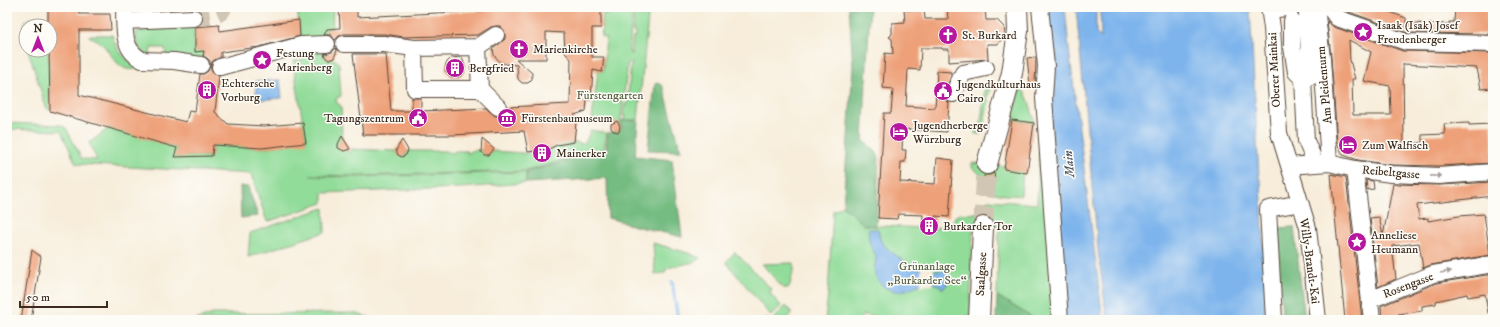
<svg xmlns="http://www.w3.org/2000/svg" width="1500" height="327" viewBox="0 0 1500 327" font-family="'IM FELL DW Pica',serif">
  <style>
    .green { fill: #91dc99; stroke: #66835c }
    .forest { fill: #74bc81; stroke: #587350 }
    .water { fill: #7db4ec; stroke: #5c6f85 }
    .pier { fill: #f7edda }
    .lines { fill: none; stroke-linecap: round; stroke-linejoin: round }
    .stream { stroke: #7db4ec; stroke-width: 3.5 }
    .building { fill: #eea179; fill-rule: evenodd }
    .minor-tunnel { stroke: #d1c6b4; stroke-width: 16; stroke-dasharray: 16 8; stroke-linecap: butt }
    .major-tunnel { stroke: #d1c6b4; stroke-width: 20; stroke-dasharray: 20 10; stroke-linecap: butt }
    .minor-casing { stroke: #57473a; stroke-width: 18 }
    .major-casing { stroke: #57473a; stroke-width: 22 }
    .minor { stroke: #fff; stroke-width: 16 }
    .major { stroke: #fff; stroke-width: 20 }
    .oneway { fill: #a79f9a }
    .labels { text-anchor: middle; stroke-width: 3; stroke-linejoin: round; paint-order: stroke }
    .poi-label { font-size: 12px; fill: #3b2a1e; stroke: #fdfcf7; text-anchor: start }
    .street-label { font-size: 12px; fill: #3b2a1e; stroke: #fdfcf7 }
    .park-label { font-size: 12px; fill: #555f43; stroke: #fdfcf7 }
    .water-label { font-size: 13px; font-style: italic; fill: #525a66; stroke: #fdfcf7 }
  </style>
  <rect width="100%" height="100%" fill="#fdfcf7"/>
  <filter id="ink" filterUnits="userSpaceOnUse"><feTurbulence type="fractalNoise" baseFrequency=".025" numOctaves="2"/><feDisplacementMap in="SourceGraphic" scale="8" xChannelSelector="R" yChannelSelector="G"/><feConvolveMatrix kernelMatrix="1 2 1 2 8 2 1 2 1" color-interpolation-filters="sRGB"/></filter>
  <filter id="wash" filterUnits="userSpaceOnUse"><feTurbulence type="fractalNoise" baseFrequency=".012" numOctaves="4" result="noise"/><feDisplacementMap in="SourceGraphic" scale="16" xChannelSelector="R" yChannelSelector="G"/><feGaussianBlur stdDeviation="0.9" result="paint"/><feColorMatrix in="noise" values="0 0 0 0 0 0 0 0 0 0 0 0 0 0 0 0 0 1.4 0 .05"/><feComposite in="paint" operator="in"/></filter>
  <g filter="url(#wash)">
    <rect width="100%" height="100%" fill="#f7edda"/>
    <path class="green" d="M297,7L333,8L332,28L327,29L325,32V54L327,59L336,60L339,64L341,96L337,98L336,102L341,106L342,139L339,142L338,146L341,150L347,149V152H351V149L396,151L398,155L402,157L406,155L408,151H446L452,153L456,151H467V153H470V151L481,150L483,154L487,156L491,154L492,151L538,154L543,156L547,154L548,149L577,142L580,144L585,143L591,130L607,133L604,149L526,171L356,176L311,175V176L356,177L526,172V183L459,188L323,193V203L267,222L251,174L76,164L61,131L7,129V123L61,125L66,128L82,159L97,160L89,143L109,128L177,148L175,157L212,156L213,145L262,148L306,142L293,61L303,60Z
      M601,7H633L629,53L633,54L631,53L633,37H635V33L633,32L634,16H636L635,7H649L638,120H624L625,116H623L625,104H627L631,64L633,63L628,62L620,126L618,123L592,119L598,71H603L606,38L601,37L603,15L607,14L601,13Z
      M35,17L48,18V26H26V45C23,35 21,29 26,20Z
      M194,25L195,51H204L202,62L166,56L165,48H151L150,55C139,52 133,43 137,31L192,27Z
      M90,35H112C116,50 124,58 137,67L136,69C113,74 111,42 90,37Z
      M28,50H49L50,111L46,107Z
      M1020,87C1029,95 1032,111 1034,123L1012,120Z
      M985,88L990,89L987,100L989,101L981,134H975V130H980Z
      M1043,133L1057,320H1036L997,296L999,227H973L970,320H901L863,315L860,320H825L828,294L833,211L843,206L864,210V225L923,228L951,227C958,205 962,218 978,212L981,203L989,200L1037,204L1039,153Z
      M972,163L1005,166V169L1023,172L1021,195C1011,196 991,195 985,187C982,183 982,176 979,173C976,170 974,170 972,167Z
      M324,208L325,232L248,257L250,233Z
      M653,243L688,253L700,258L694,262L667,268L665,273L655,274Z
      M735,252L772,290L769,292L781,306L771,316L726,262Z
      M794,263V269L789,288H783L762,264Z
      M786,306L792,313L786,320H774L773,319Z
      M354,313L379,320H195L213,314Z"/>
    <path class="forest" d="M849,7H870L863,140L876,152L879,157L876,226L864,225L843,206L853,68Z
      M658,83L662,85L664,89L681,151L648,150L655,84Z
      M622,120H638L635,156L672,160L682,237L627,224V223L608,218L607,178L526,183V172L606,150L608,133L619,131L621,128Z
      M240,186L248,187L258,216L241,218Z
      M1294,227L1305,320H1282L1278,228Z
      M997,296L1036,320H996Z"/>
    <path class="water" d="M1044,7H1065L1069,49L1103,320H1063Z
      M1076,7H1096V33L1101,38L1100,7H1250L1259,178L1261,181L1267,320H1107L1098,250Z
      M280,80L282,98L257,100L255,81Z
      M868,229H878C879,232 879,236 880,239C883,248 901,259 909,264V266L921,269L945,271L950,275L948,283L943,289C940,287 937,283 933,283C914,281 902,300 883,286C879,283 876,279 875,273C874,268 876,263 876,258C876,252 872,250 870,244C868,240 869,234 868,229Z"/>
    <path class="pier" d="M921,267L934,268L933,285L921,286Z"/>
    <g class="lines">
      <path class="stream" d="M672,282L678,320
        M765,320L766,319"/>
    </g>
    <g id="blocks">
      <path class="building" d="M48,7H79V14H110L111,30H79V95L186,122L189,111L195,112L200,74H204L208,71L210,66V61L207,58L203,56L204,51L195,52V27L219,25L220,31L299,20L300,36L259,47L221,52V57L213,61L211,64V69L214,74L219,76L215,112L228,124L264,126L303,123L306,143L262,148L213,145L212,156L174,157L177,148L50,111L49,50H50V26H48Z
        M556,7H601V28H592V57H604L602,72L593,70L591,100H587L586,111L574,115L576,122L574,142L557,145L549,149L547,154L543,156L539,155L535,151L528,152L524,131L453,135H363L353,54H386L391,111H412V98H421V111L486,108L495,116H500L505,113L507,107L570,104L571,59L565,53L564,33L546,32V59H516L532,73V79L528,83H522L518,79L517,65L504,64L500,62L494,55L493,49L505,39V35L504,30L500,26H496L491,27L478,35L404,37L384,34H344L339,36L335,40L331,35H324L327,29L340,28L339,8H357V17Z
        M947,7H985L986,20H997L1004,27L1005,35L998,44H987L988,59L949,62V49H942V48H921L920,70L908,69L906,106L935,108L937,71L951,72V76L944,94L945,99L949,103L947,132L903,129L902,150H906L905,162H901L900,182L935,184L937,158L953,160L949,217L935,216V228H923V215L898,214L897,219L878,218L884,113H891L893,89L883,88L885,53L893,54L892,39L889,37L892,34V23L905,22L904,10L924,9L925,19H948Z
        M1350,7H1376L1406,18V23L1449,24V22H1454L1455,7H1493V34L1408,33L1349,12Z
        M1327,21L1334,27L1403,51L1493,53V88L1481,89L1477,68L1403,64L1404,143H1422V135L1445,134L1444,124L1469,123V125L1492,124L1493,163L1439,166L1392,165L1358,160L1343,155L1337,143L1331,57ZM1349,40L1371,52L1364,81L1390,86L1391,115H1353L1352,79H1355L1350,60Z
        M336,48L337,50L334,58L329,60L326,58L324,54L332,52Z
        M462,57L465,67L464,73L459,77H451L445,71L446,63L451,58Z
        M1036,57L1035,85H1030L1027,58Z
        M1012,120L1034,123L1027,173L1004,169Z
        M617,121L620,126L619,132L613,131L611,128V124Z
        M342,136L350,149L344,151L338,148V144Z
        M482,139L494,149L489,155H484L481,152Z
        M402,140L408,150L406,155L402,157L398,155L396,150Z
        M994,173L995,181L985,182L984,175H990Z
        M1331,174L1346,177L1362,320H1345Z
        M1366,180L1373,181L1374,189L1367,190Z
        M1493,182V196L1417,205L1419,219L1428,218V221L1459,216L1484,214L1490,255L1431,265L1423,268L1419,243L1392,246L1396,279L1378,287L1370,218L1379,217L1383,236L1393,184L1440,185Z
        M32,250L41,257L31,320H21Z
        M1493,274V312L1488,313L1485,294L1468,297L1467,294L1436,301V304L1422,306V311L1398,314L1399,320H1382L1381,306L1436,283Z"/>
    </g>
  </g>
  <g filter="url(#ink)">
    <use href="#blocks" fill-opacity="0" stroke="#57473a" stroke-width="1"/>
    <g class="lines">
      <path class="minor-tunnel" d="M194,18C203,17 222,19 224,7"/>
      <path class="major-tunnel" d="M983,227L987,164"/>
      <defs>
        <path id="minor" d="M124,7C125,27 121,49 142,60L174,61L201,65
          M1040,7L1046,66L1044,98L1060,320
          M1269,7L1272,28L1279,133L1308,228L1318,320
          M1316,7L1322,58L1329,163
          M1329,7L1337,18L1406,42L1493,44
          M1269,10L1294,7
          M124,21L194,18
          M1292,21V45
          M344,44H384L414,48L478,47L480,89H415L414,48
          M478,47L496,35
          M1292,47L1296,72L1303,79L1306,141L1312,155V160
          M220,67L301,45L327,44
          M1303,79L1310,77L1307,14
          M480,89L498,107
          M953,94L963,73L986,68
          M1289,166L1329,163L1355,169L1391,174L1439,176L1493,172
          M1355,169L1372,320
          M1370,300L1433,274L1493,264
          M1274,320L1268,209L1290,205L1300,202"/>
        <path id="major" d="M987,164L1012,73L1018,31L1017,7
          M979,320L983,227"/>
      </defs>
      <use href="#minor" class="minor-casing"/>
      <use href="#major" class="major-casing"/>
      <use href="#minor" class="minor"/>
      <use href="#major" class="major"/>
    </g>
    <defs><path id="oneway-solid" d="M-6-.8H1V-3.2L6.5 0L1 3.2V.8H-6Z"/></defs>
    <g class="oneway">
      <use href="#oneway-solid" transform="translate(1436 176) rotate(1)"/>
      <use href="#oneway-solid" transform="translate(1446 272) rotate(-10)"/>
    </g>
  </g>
  <defs>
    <symbol id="sight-disc" viewBox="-11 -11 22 22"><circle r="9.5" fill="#b5179e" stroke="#fdfcf7"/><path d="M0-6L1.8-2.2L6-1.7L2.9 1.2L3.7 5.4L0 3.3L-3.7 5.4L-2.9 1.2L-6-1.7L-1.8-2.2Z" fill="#fff"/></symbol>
    <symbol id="church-disc" viewBox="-11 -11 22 22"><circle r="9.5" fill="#b5179e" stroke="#fdfcf7"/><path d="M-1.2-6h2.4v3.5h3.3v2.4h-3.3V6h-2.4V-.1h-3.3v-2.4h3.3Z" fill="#fff"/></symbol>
    <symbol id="building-disc" viewBox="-11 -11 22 22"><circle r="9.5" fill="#b5179e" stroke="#fdfcf7"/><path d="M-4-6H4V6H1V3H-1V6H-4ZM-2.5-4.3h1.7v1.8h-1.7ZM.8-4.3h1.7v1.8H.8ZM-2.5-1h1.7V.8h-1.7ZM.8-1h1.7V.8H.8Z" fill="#fff"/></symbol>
    <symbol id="civic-disc" viewBox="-11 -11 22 22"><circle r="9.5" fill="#b5179e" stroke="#fdfcf7"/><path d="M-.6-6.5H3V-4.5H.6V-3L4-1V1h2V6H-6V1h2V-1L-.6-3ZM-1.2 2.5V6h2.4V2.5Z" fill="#fff"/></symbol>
    <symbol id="museum-disc" viewBox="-11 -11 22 22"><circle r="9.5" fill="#b5179e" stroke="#fdfcf7"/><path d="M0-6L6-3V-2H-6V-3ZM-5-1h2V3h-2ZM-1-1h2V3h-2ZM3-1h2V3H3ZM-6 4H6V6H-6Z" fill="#fff"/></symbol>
    <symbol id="hotel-disc" viewBox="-11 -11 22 22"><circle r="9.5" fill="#b5179e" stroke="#fdfcf7"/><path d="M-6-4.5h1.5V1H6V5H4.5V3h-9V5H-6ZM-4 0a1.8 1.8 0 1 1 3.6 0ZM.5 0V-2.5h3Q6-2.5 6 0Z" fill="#fff"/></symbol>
  </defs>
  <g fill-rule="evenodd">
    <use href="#sight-disc" x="1352" y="21" width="22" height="22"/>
    <use href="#church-disc" x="937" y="24" width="22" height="22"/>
    <use href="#church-disc" x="508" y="38" width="22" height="22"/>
    <use href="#sight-disc" x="251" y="49" width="22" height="22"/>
    <use href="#building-disc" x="444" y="57" width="22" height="22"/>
    <use href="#building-disc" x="196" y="79" width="22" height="22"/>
    <use href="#civic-disc" x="932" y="80" width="22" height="22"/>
    <use href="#civic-disc" x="407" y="107" width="22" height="22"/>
    <use href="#museum-disc" x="496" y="107" width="22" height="22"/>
    <use href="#hotel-disc" x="888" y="121" width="22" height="22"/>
    <use href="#hotel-disc" x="1337" y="134" width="22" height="22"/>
    <use href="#building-disc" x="531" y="142" width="22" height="22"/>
    <use href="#building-disc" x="918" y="215" width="22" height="22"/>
    <use href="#sight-disc" x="1346" y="231" width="22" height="22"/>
  </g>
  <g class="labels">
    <g class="poi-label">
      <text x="1377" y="29">Isaak (Isak) Josef<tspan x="1377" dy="14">Freudenberger</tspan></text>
      <text x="962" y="39">St. Burkard</text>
      <text x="533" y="53">Marienkirche</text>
      <text x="276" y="57">Festung<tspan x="276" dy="14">Marienberg</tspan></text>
      <text x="469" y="72">Bergfried</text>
      <text x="221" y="87">Echtersche<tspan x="221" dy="14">Vorburg</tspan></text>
      <text x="957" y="88">Jugendkulturhaus<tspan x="957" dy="14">Cairo</tspan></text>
      <text x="404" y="122" text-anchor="end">Tagungszentrum</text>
      <text x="521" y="122">Fürstenbaumuseum</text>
      <text x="913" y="129">Jugendherberge<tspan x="913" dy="14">Würzburg</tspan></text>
      <text x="1362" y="149">Zum Walfisch</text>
      <text x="556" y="157">Mainerker</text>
      <text x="943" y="230">Burkarder Tor</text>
      <text x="1371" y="239">Anneliese<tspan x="1371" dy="14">Heumann</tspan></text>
    </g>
    <g class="street-label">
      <text transform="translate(1274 70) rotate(-93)" y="4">Oberer Mainkai</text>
      <text transform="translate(1324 85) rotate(-95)" y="4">Am Pleidenturm</text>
      <text transform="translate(1391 172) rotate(5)" y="4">Reibeltgasse</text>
      <text transform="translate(1310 261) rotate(82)" y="4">Willy-Brandt-Kai</text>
      <text transform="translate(981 274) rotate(-87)" y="4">Saalgasse</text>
      <text transform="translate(1408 285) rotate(-21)" y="4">Rosengasse</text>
    </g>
    <g class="park-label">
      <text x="610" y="99">Fürstengarten</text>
      <text x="927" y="270">Grünanlage<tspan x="927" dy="14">„Burkarder See“</tspan></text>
    </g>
    <g class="water-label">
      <text transform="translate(1068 164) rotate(-95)" y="5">Main</text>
    </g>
  </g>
  <rect width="1500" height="327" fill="none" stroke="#fdfcf7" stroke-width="24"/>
  <g transform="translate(38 38)"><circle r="19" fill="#fdfcf7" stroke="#afa8a0"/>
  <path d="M0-3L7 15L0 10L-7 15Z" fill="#b5179e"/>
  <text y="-6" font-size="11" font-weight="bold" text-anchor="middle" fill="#3b2a1e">N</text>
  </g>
  <path d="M20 301v6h87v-6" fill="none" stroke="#3b2a1e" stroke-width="2"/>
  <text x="26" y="301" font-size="12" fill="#3b2a1e" stroke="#fdfcf7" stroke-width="3" paint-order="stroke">50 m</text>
</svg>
